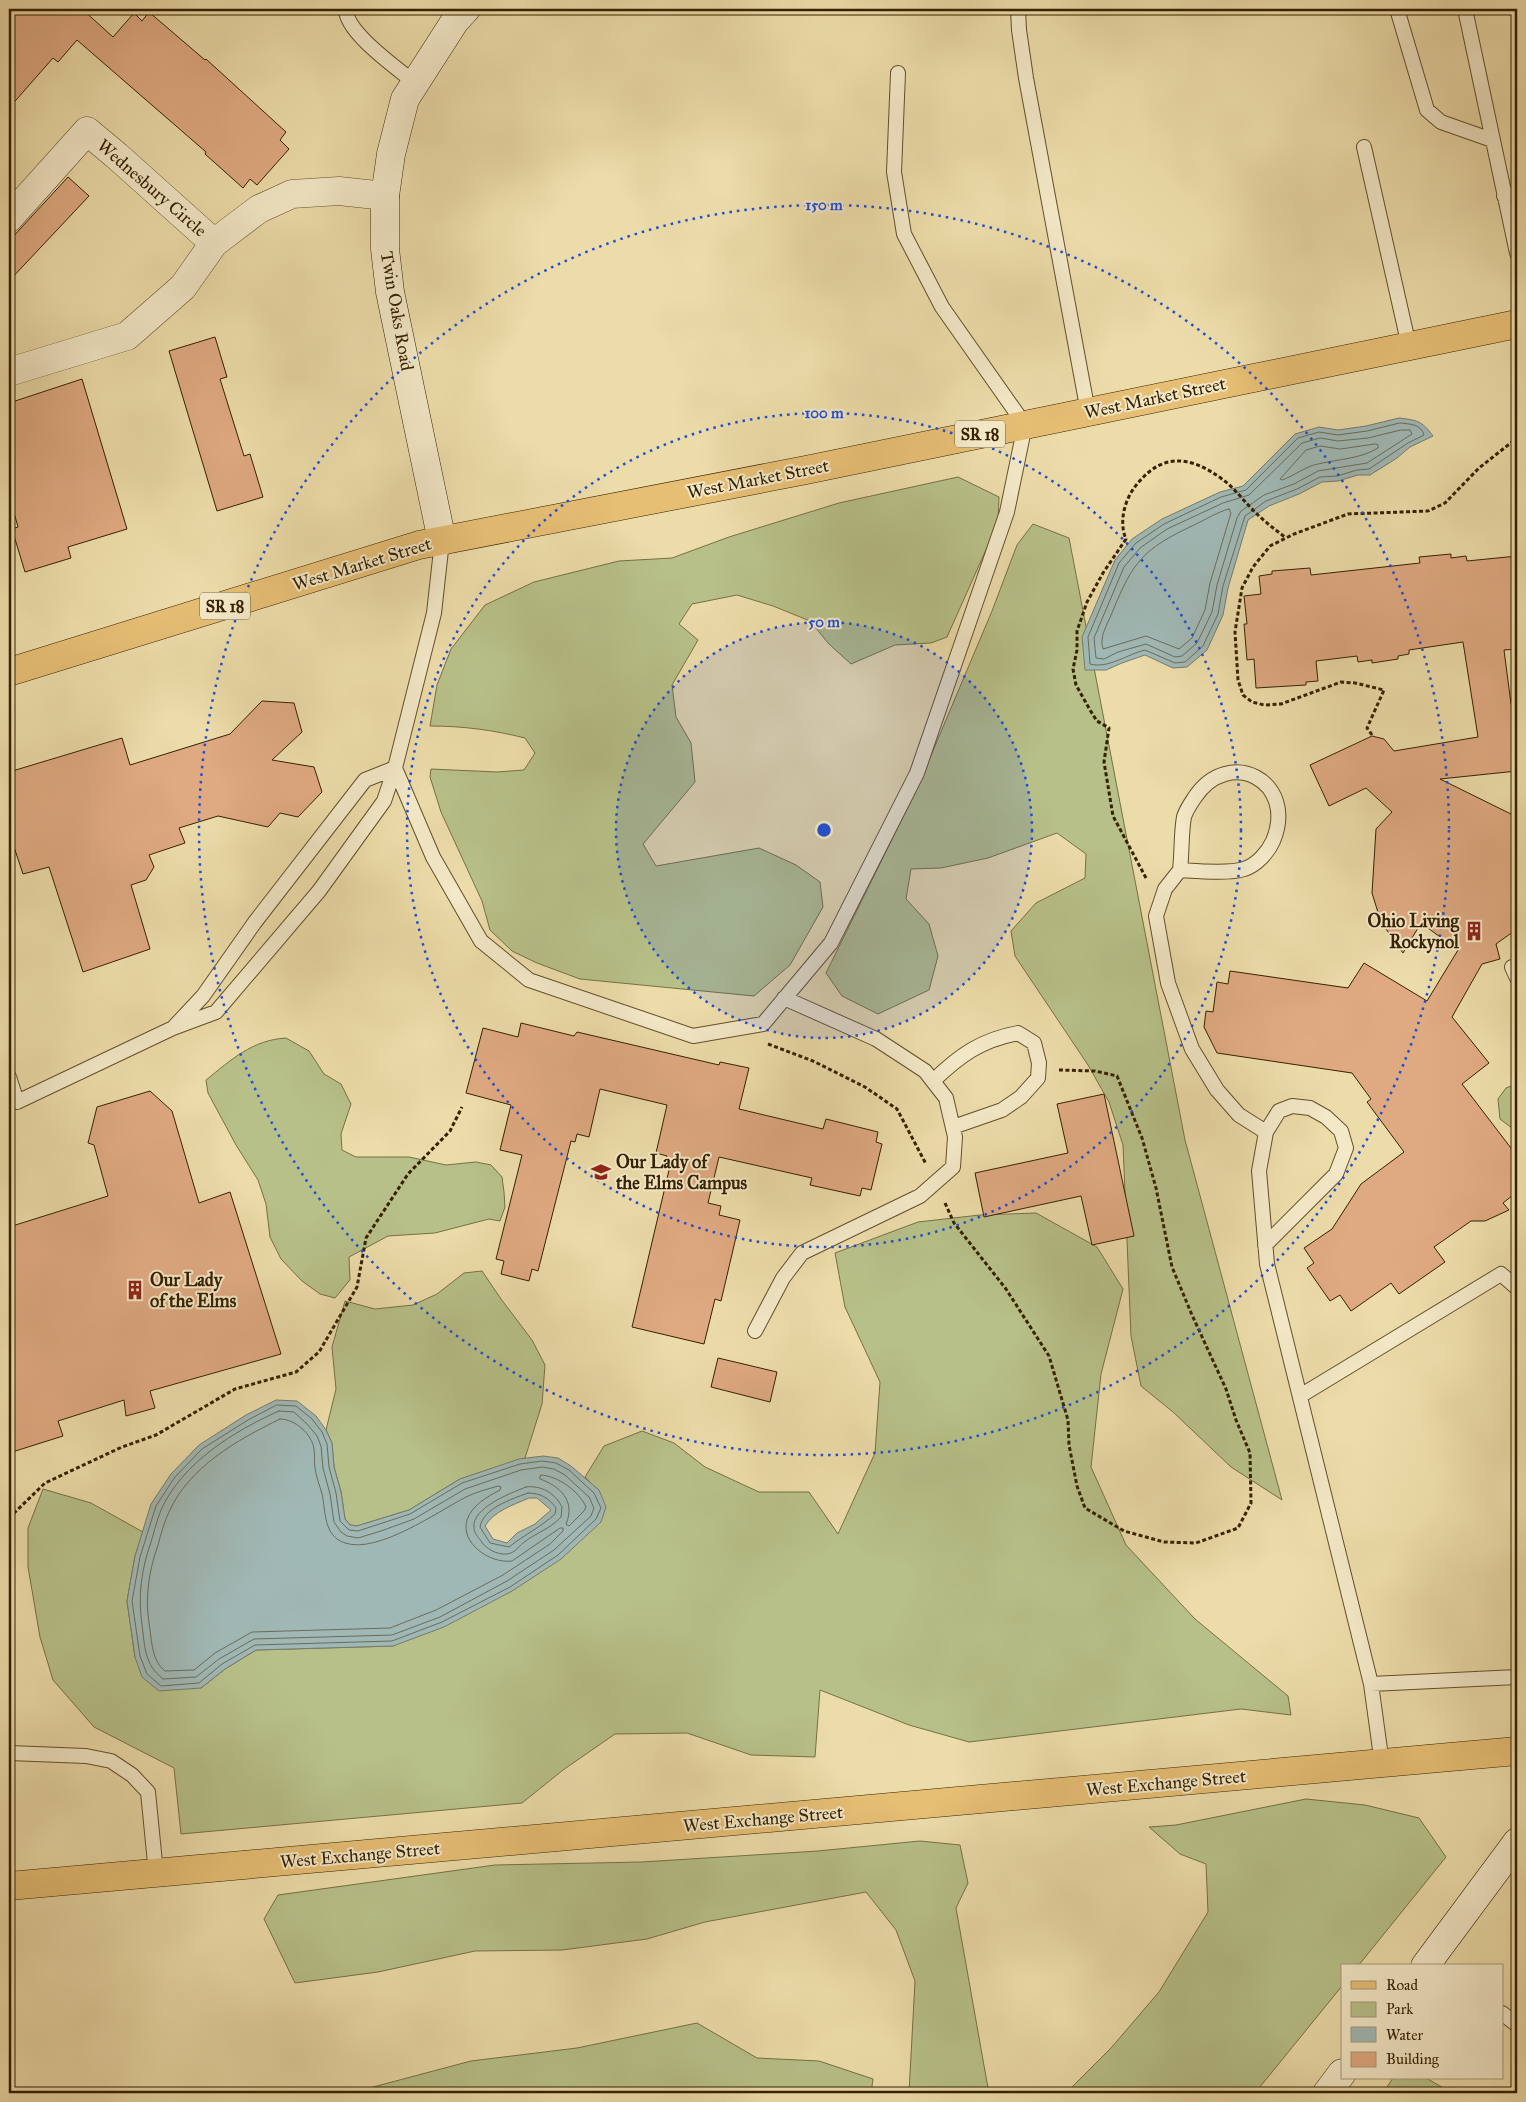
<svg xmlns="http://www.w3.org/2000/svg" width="1526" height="2102" viewBox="0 0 1526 2102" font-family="'IM FELL Great Primer',serif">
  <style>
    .green { fill: #b7c088; stroke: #767044 }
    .water { fill: #a0b8b5; stroke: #757b6d; fill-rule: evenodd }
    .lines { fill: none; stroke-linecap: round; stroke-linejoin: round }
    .shore { stroke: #6a6c5a; stroke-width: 1 }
    .building { fill: #dfa981; stroke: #352000 }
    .lane-casing { stroke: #634f2a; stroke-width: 16 }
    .street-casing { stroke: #634f2a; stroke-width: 29 }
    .secondary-casing { stroke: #352000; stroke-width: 29 }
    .primary-casing { stroke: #352000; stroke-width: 29 }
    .path { stroke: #352000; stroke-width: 3; stroke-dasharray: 4 2.5; stroke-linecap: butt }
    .lane { stroke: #f3e8c7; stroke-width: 14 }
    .street { stroke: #f3e8c7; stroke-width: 28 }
    .secondary { stroke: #f3e8c7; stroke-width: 28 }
    .primary { stroke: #e6be74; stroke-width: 28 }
    .ring { fill: none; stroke: #1d4ed8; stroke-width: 2.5; stroke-dasharray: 2.5 5 }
    .labels { text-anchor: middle; stroke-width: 4; stroke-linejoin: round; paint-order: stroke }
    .shield { fill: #f3e8c7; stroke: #6e5c3c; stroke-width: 1 }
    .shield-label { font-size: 16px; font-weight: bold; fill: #352000 }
    .street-label { font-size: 18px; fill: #352000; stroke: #f3e8c7 }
    .poi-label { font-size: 18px; font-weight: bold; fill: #352000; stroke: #f3e8c7; text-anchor: start }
    .centre { fill: #1d4ed8; stroke: #f3e8c7; stroke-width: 2.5 }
    .ring-label { font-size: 15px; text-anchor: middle; font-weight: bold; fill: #1d4ed8; stroke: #f3e8c7; stroke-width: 4; stroke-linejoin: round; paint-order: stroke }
  </style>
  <rect width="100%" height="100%" fill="#ecdca9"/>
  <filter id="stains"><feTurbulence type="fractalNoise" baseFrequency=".004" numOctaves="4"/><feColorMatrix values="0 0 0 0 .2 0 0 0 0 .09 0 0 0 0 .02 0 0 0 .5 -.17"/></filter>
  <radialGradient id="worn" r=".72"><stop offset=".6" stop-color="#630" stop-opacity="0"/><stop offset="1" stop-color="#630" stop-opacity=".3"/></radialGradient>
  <path class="green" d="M958,477L999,497L998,523L947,637L931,643L895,645L851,664L829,644L810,621L773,606L737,595L692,604L679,624L698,640L672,685L676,717L691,743L695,782L643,844L656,866L759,848L796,865L820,882L823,907L790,965L754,996L580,979L537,963L512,951L490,930L482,901L441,812L430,777L431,769L497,772L524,770L535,753L525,738C493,730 463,726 430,726L437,685L451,649L485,605L534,582L619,561L672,558L729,537L839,503Z
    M1033,524L1069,538L1185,1140L1282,1500L1231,1467L1173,1412L1141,1386L1131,1336L1123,1145L1109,1102L1088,1065L1015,956L1011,931L1036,903L1085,878L1086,854L1057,833L988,858L941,868L911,869L906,899L929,924L938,956L929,990L878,1014L842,996L826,973L916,791L992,611L1017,545Z
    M286,1038L309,1051L324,1074L341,1084L351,1104L341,1134L342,1150L356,1157H409L446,1165L476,1162L491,1165L502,1177L504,1192L505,1207L500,1221L489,1219L435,1233L388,1236L349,1257L350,1280L335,1298L320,1294L302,1281L281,1259L270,1237L266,1204L258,1180L236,1145L208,1093L206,1080C231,1060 252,1040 286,1038Z
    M1517,1084V1132L1500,1119L1498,1099L1506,1088Z
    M1036,1213L1097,1247L1123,1289L1101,1374L1091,1467L1126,1545L1195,1619L1288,1696L1291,1715L1241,1709L969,1742L909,1725L820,1690L815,1757L751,1755L687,1733L615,1734L563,1770L522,1803L181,1834L174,1768L94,1727L53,1680L40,1637L28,1567V1528L43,1489L91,1503L143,1532L135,1556L127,1601L135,1657L201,1688L225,1669L256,1650L393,1646L598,1490L585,1477L604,1446L642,1431L674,1443L705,1467L759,1492H809L838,1534L875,1453L880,1382L845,1307L835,1253L918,1222L980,1215Z
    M482,1271L501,1299L532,1340L545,1365L542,1404L525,1458L460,1479L409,1510L357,1526L350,1525L345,1519L341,1492L334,1467L332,1443L326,1430L336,1389L332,1347L345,1301L375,1309L413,1305L437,1294L464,1273Z
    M1306,1799L1365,1805L1419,1818L1446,1857L1358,1966H1342V1986L1255,2093H1066L1111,2048L1159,1992L1208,1912L1206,1864L1180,1854L1149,1827L1176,1825Z
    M920,1841L960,1845L968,1883L956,1908L988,2088L1011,2093H909L915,1981L896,1930L866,1892L705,1922L647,1939L562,1950L475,1951L378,1972L295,1983L264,1919L278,1895L495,1865L642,1862L818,1851Z
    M697,2023L757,2058L819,2061L873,2079L871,2093H357L373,2087L471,2061L577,2048Z
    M1393,2078H1426L1452,2093H1383Z"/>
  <path class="water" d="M1399,418C1417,420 1422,421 1433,436L1410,447L1397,458L1370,475H1358L1338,481L1322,482L1299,494L1269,506L1248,520L1228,588L1223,615L1207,650L1187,667L1173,668L1145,655L1122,663L1106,670H1085L1082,637L1115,560L1132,539L1162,519L1220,492L1243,486L1295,434L1319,427L1338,430L1366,426Z
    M276,1400L297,1401L316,1416L326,1430L332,1443L334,1467L341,1492L345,1519L350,1525L357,1526L409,1510L460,1479L519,1459L543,1456L558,1458L571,1466L599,1490L606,1507L601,1522L561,1559L512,1591L444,1627L393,1646L256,1650L225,1669L201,1688L159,1691L142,1677L135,1657L127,1601L135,1556L151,1504L171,1474L199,1445L246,1415ZM529,1498H537L551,1510L535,1524L517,1533L507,1543L493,1539L485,1526C494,1511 513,1505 529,1498Z"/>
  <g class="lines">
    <path class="shore" d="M1400,423C1410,424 1421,424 1424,435L1408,443L1369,469L1357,470L1337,476L1320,477L1297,489L1266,501L1245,516L1223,586L1218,614L1203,646L1185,662L1175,663L1145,650C1128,654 1108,669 1090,664L1088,637L1119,563L1136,543L1164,524L1221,497L1246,490L1298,438L1319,432L1338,435L1367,431Z
      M1401,430H1410L1412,434L1367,463L1318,471L1294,484L1264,495L1241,511L1237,518L1217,585L1212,612L1197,643L1182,656L1175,657L1146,644L1118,652L1104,659L1096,658L1094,638L1124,567L1140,548L1167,529L1223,503L1249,495L1302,443L1320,438L1338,441L1368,438Z
      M1376,444L1378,445V448C1360,459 1339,459 1318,464C1306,466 1294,476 1282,480L1280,479L1306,450L1320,446L1340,449Z
      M1229,509L1231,513L1210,583L1205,610L1192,638L1179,649L1146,636L1103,649C1099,637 1107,625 1112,613C1133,561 1143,549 1194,525C1205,520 1217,512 1229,509Z
      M277,1405L296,1406L312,1419L322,1432L327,1444L329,1467L336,1493L340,1521L349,1530L358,1531L410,1514L462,1483L520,1464L542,1461L556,1463L569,1470L594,1493L601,1508L596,1519L558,1555L510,1587L442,1622L392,1641L255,1645L222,1664L199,1683L161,1686L147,1674L140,1656L132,1601L140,1557L156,1506L175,1477L202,1449L248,1420Z
      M279,1411L294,1412L307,1424L317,1436L321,1446L323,1468L330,1494L334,1522L341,1532L347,1536L358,1538L381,1531L414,1519L465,1489L521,1470L542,1467L554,1469L565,1475L589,1497L594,1508L591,1516L554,1550L507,1581L440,1617L392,1635L254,1639L219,1659L196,1677L163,1679C144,1664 145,1647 142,1625C138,1595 141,1571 151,1542C154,1532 157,1520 161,1510C182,1463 234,1431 279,1411Z
      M280,1419C295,1419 312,1434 314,1449C315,1456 314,1462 315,1468C316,1477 320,1486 322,1494C326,1511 323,1536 345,1543C378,1554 437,1512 466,1497C476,1492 488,1489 498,1486L501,1487L500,1490C487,1497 472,1505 467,1520C460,1544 491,1564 512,1561L560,1528H563V1531L550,1544L503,1575L436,1610L390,1628L252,1632L215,1653L194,1670L165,1671C151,1660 152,1640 149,1623C145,1595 149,1571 158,1545C161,1534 164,1522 169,1512C189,1467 237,1440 280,1419Z
      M541,1475C558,1476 579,1491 586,1507L584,1511L569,1526L566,1524C576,1501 560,1486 540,1479Z
      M526,1487C541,1485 555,1493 562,1507L561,1517C549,1530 535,1533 523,1543C518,1547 515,1553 507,1554C497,1555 486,1549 481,1541C478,1537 474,1533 474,1528C471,1508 511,1493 526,1487Z
      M528,1493C540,1493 549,1498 556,1508L555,1514C541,1527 524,1535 509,1547L490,1543L480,1527C483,1508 512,1499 528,1493Z"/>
  </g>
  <path class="building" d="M9,9H82L113,37L134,13L142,21L149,12L205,60L206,59L286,132L280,140L289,149L257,185L250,179L243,188L205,154L206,152L77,40L58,62L53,58L9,108Z
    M68,177L89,196L9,281V241Z
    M215,337L227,377L220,379L244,456L250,454L263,497L217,511L169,351Z
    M82,379L127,529L68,547L71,558L25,572L12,529L18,527L9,495V403Z
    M1451,554V558L1466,556L1467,561L1517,556V649L1504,650L1511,704L1516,703L1517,771L1440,779L1517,817V929L1496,944L1500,959L1482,964L1452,1017L1489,1063L1462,1084L1517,1156V1192L1503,1203L1509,1210L1485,1221H1471L1434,1247L1445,1262L1399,1294L1391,1283L1351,1311L1340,1295L1330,1301L1307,1268L1314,1263L1304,1248L1332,1229L1361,1184L1404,1152L1367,1102L1371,1099L1352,1073L1217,1053L1204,1027L1206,1011L1213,1012L1217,982L1228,984L1230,971L1348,988L1364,963L1427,1001L1458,950L1421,923L1403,953L1381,922L1372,893L1376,829L1392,812L1366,788L1329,806L1310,765L1372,736L1384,739L1394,751L1478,737L1463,642L1409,650V654L1398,656V659L1372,663V660L1358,662L1357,656L1316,661L1318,681L1306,682V685L1256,688L1254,659L1247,660L1244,624H1247L1244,596L1261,594L1259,576L1272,574V571L1310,568L1311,575L1420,563L1419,557Z
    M262,701L294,703L302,732L272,760L314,767L322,792L298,817L280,813L268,827L218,816L179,828L185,843L149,855L154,867L146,880L131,885L150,949L83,972L49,867L23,874L14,847L9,849V772L122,738L130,765L230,734Z
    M521,1023L574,1036L577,1032L719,1065L720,1062L749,1068L739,1109L823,1129L826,1119L878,1132L876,1142L882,1144L871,1190L862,1188L860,1196L810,1185L812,1178L719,1157L708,1203L721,1206L719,1215L740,1220L721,1301L715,1299L704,1344L632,1327L670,1166L665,1164L667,1156L656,1153L667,1105L600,1089L589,1137L577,1134L575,1142L571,1141L538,1271L532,1269L529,1281L501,1274L504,1261L496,1259L522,1155L500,1150L511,1105L466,1093L483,1028L518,1037Z
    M150,1091L172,1111L199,1203L230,1192L281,1354L150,1391L155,1408L126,1416L124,1400L58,1421L63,1436L9,1453V1227L108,1196L94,1145L88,1143L97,1107Z
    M1104,1094L1134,1236L1092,1245L1081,1196L984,1217L975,1173L1068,1153L1057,1104Z
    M718,1358L777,1372L770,1402L711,1387Z"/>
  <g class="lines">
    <defs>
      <path id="lane" d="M346,9C345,32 397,68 415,83
        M1018,9L1019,30L1026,78L1088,412
        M1397,9L1427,110L1441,122L1492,140
        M1465,9L1517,253
        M1364,147L1409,346
        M1504,196L1517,193
        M395,768L433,857L481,941L529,980L693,1036L763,1024L831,943L917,773L1007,512L1025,425L942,307L904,234L894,172L898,73
        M395,768L365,780L255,922L203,996L173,1028L216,1012L319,891L384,801L395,768L434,613L442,541
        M1180,870C1182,854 1181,833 1184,817C1186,810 1191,803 1195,797C1229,746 1298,781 1273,841C1268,852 1257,865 1244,869C1229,874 1197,871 1180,870L1165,889L1156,916L1168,983L1192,1049L1217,1090L1239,1115L1266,1132
        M1512,967L1517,978
        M9,1077L17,1102L173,1028
        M933,1081C960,1055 981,1040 1018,1033L1034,1043L1039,1063L1038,1078L1021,1097L1002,1110L953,1127
        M1265,1245L1336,1174L1346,1148L1341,1131L1326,1117L1310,1108L1292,1106L1279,1111L1266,1132L1259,1171L1267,1264L1371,1684L1382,1764
        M755,1331L783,1278L802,1253L920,1196L953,1167L955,1137L946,1098L925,1071L876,1039L784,998
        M1300,1396L1501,1274L1517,1288
        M1371,1684L1517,1677
        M9,1753L86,1756L111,1761L132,1775L148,1792L156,1873
        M1502,2013L1517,2025"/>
      <path id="street" d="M9,218L87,131L117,156L214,243
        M9,372L127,336L183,287L214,243L259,209L292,194L339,191L385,196"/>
      <path id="secondary" d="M442,541L390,292L385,249V196L391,154L405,99L455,21L466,9
        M1425,1966L1517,1842
        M1327,2093L1342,2073"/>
      <path id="primary" d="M9,672L419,545L806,470L1517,324
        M9,1886L1517,1751"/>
    </defs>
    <use href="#lane" class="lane-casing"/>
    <use href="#street" class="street-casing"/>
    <use href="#secondary" class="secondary-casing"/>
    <use href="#primary" class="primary-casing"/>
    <path class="path" d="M1372,735L1367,728L1384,690L1355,683L1341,682L1281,704L1264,705L1252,702L1243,695L1238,680L1235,632L1242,588L1253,567L1270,546L1294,534L1348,514L1428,511L1445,503L1479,468L1517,438
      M1146,878L1113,816L1104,762L1109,728L1097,721L1090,710L1076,685L1073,669L1077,650V631L1087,602L1103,573L1126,539C1119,523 1124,502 1134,488C1160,453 1188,454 1222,479C1235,488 1245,503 1257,514C1266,523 1276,530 1286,538
      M768,1044L813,1061L865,1087L897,1109L926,1164
      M945,1203L954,1223L1006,1289L1049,1356L1068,1420L1069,1445L1077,1486L1085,1508L1124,1531L1164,1542L1196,1543L1238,1528L1251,1503L1250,1453L1236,1420L1226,1389L1192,1315L1172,1267L1156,1188L1142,1138L1117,1076L1095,1071L1059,1070
      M9,1518L45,1483L122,1447L156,1435L235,1389L296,1372L319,1352L357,1287L366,1238L408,1174L450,1131L462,1107"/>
    <use href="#lane" class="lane"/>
    <use href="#street" class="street"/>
    <use href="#secondary" class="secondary"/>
    <use href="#primary" class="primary"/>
  </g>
  <circle cx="824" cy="830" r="208" fill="#1d4ed8" fill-opacity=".12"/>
  <g class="ring">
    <circle cx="824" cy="830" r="208"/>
    <circle cx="824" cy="830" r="417"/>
    <circle cx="824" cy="830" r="625"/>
  </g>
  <defs>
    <symbol id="building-bare" viewBox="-9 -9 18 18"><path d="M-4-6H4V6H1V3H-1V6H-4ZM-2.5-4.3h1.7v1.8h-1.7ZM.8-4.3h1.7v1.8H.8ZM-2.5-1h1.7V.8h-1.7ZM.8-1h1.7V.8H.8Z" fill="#8f2418" stroke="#f3e8c7" stroke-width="2.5" paint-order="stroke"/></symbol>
    <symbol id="school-bare" viewBox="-9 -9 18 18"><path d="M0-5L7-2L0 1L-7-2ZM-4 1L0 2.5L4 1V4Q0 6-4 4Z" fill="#8f2418" stroke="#f3e8c7" stroke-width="2.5" paint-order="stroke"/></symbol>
  </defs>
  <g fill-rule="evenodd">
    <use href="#building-bare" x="1460" y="917" width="28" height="28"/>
    <use href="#school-bare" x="587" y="1158" width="28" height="28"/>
    <use href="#building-bare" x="121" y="1276" width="28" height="28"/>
  </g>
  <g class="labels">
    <g class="shield">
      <rect x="955" y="420.5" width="50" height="27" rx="4"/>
      <rect x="200" y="592.5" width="50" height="27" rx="4"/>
    </g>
    <g class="shield-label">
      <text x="980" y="440">SR 18</text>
      <text x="225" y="612">SR 18</text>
    </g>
    <g class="street-label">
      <text transform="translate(152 188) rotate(41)" y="6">Wednesbury Circle</text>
      <text transform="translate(397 311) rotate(80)" y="6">Twin Oaks Road</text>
      <text transform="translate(1155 398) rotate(-12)" y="6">West Market Street</text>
      <text transform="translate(758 479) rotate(-11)" y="6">West Market Street</text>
      <text transform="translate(362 564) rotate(-17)" y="6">West Market Street</text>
      <text transform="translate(1166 1783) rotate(-5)" y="6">West Exchange Street</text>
      <text transform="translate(763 1819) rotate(-5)" y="6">West Exchange Street</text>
      <text transform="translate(360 1855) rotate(-5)" y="6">West Exchange Street</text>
    </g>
    <g class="poi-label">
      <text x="1459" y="927" text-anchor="end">Ohio Living<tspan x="1459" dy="21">Rockynol</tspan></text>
      <text x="616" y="1168">Our Lady of<tspan x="616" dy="21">the Elms Campus</tspan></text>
      <text x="150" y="1286">Our Lady<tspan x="150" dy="21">of the Elms</tspan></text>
    </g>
  </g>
  <circle cx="824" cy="830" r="8" class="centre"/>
  <g class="ring-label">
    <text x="824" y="210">150 m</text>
    <text x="824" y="418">100 m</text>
    <text x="824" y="627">50 m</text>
  </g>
  <rect width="1526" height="2102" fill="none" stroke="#ecdca9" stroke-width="30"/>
  <rect x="10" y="10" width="1506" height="2082" fill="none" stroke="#352000" stroke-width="2.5"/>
  <rect x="15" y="15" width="1496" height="2072" fill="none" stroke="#352000"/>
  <rect x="1341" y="1964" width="162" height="115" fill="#f3e8c7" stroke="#a79877"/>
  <rect x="1351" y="1981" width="25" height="8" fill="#e6be74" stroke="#a79877"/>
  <text x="1386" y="1990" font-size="15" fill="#352000">Road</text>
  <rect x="1351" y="2002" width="25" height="15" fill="#b7c088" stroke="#a79877"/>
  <text x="1386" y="2014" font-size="15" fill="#352000">Park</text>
  <rect x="1351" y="2027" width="25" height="15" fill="#a0b8b5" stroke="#a79877"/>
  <text x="1386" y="2040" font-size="15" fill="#352000">Water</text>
  <rect x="1351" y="2052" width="25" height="15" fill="#dfa981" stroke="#a79877"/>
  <text x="1386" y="2064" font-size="15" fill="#352000">Building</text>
  <rect width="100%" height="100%" filter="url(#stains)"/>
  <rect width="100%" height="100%" fill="url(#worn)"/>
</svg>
